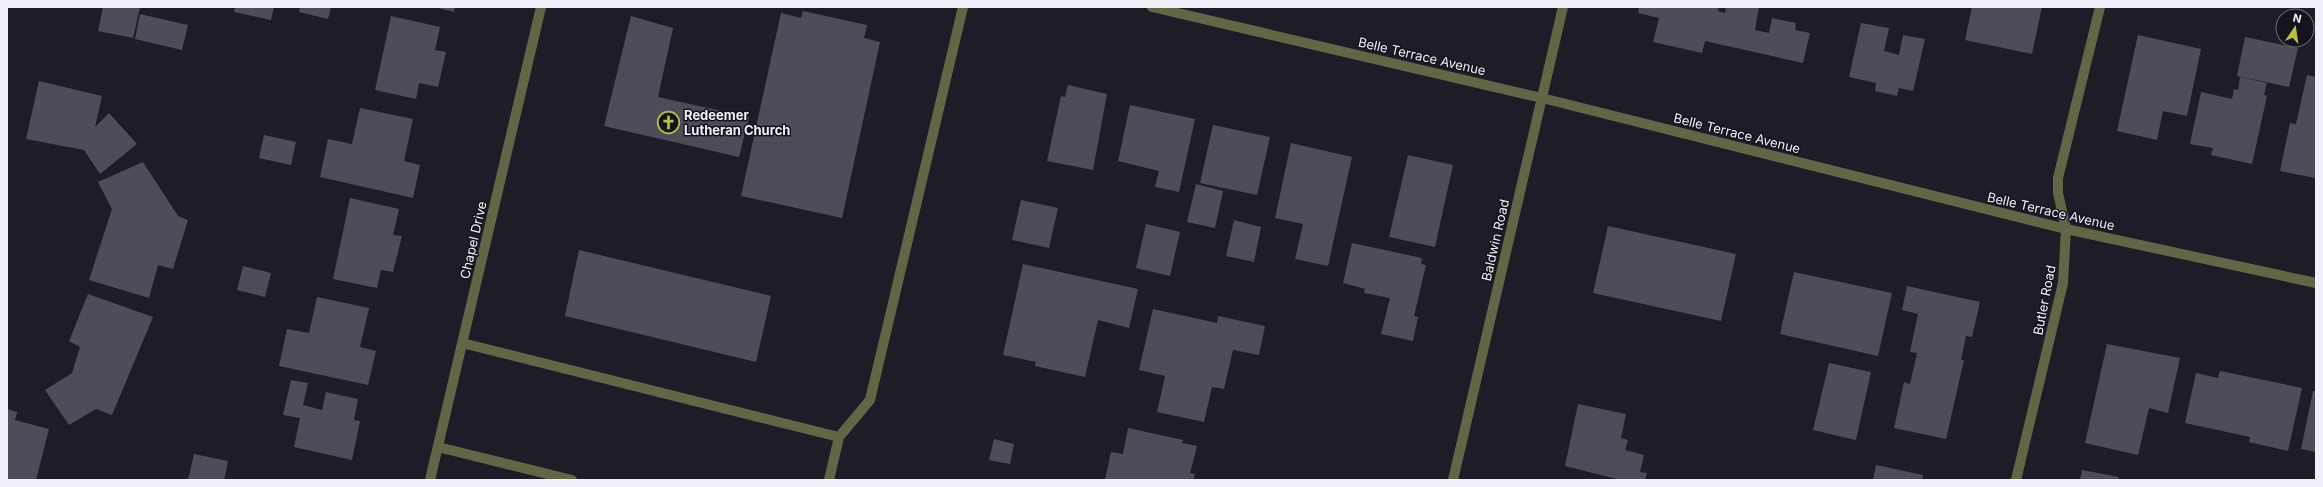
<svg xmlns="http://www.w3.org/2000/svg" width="2323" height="487" viewBox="0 0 2323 487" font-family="Inter,sans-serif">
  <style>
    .building { fill: #4e4c59 }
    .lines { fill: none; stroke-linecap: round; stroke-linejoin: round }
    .minor { stroke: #636546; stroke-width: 10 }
    .labels { text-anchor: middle; stroke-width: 3; stroke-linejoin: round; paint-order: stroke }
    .street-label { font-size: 13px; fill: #f1f0f8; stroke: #15131d }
    .poi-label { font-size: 13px; font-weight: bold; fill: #f1f0f8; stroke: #15131d; text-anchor: start }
  </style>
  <rect width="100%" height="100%" fill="#1e1d27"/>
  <path class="building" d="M103,7H140L133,38L98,31Z
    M235,7H274L271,20L234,12Z
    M300,7H331L328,19L299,12Z
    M434,7H455L454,12Z
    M1639,7H1719L1718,11L1725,13L1726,7H1759L1755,30L1769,33L1772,18L1796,23L1795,30L1810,33L1803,63L1705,41L1702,53L1653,42L1659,18L1638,13Z
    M1972,7H2042L2032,54L1965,40Z
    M803,11L867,25L864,38L880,42L842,218L741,196L781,13L801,18Z
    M140,14L188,25L182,50L135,39Z
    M391,16L440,27L435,50L446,52L438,87L419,83L416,99L375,90Z
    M631,16L673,28L658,97L749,117L739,157L604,126Z
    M1861,23L1889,28L1884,51L1899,55L1903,35L1925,39L1913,91L1899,88L1897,96L1875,91L1876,83L1849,77Z
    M2138,35L2201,49L2187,116L2163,111L2157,140L2117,131Z
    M2245,37L2298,48L2289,87L2237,76Z
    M2307,75L2316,77L2315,178L2280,171L2290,123L2296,124Z
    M2240,77L2267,83L2264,95L2267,96L2252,164L2211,155L2213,148L2190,144L2201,92L2232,99L2234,89L2238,90Z
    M39,81L102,96L95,127L109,113L137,144L100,174L84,150L26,139Z
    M1068,85L1107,94L1093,170L1047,161L1061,96L1065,97Z
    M1130,105L1195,119L1179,192L1155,187L1159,171L1118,161Z
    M360,108L413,119L404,161L420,165L413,198L320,177L328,139L352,144Z
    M1213,125L1270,137L1257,195L1200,183Z
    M264,135L296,142L291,165L259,158Z
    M1291,143L1352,157L1328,266L1295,259L1303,224L1275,218Z
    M1408,155L1453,165L1435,247L1389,237Z
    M143,162L178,216L188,220L173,269L158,265L149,298L89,280L112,209L98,182Z
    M1196,184L1223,191L1215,228L1187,222Z
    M350,198L399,209L393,235L402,236L393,272L381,270L377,288L333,279Z
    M1021,200L1058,208L1049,248L1012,240Z
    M1234,220L1261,227L1254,262L1226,256Z
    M1146,224L1180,232L1170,276L1136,268Z
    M1608,226L1736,254L1721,321L1593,293Z
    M1352,243L1422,258L1421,264L1426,265L1414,316L1418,317L1413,341L1381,334L1390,298L1364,293L1365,289L1343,283Z
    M579,250L771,296L756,362L565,316Z
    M1023,264L1138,289L1129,328L1098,320L1085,377L1035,366L1036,362L1003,355Z
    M243,266L271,273L265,297L237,290Z
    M1794,272L1892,293L1878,356L1780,334Z
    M1907,286L1980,302L1972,337L1966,336L1961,360H1964L1946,439L1894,428L1904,382L1910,384L1917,353L1910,352L1918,314L1902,310Z
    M88,294L153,317L112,415L96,409L69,425L45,390L72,373L80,347L69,341Z
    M317,297L369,308L360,347L376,351L368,385L279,366L287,329L309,333Z
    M1153,309L1217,323L1218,316L1265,326L1259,355L1233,350L1224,389L1212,387L1204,422L1157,412L1165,376L1139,370Z
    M2107,344L2180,358L2168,413L2149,408L2138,455L2085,443Z
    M1829,363L1871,372L1856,440L1813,430Z
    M2220,371L2302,388L2288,451L2249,442L2250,437L2185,423L2196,373L2218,378Z
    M291,380L308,383L303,405L322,410L326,392L358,399L354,420L360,421L352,460L294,447L300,418L283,415Z
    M2313,391H2316V452L2301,449Z
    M1578,404L1626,414L1621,438L1628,440L1625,450L1644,455L1640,472L1647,473L1645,480H1621L1565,466Z
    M7,409L17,412L15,420L49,429L36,480H7Z
    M1128,428L1183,440L1182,443L1197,446L1190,473L1195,474L1193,480H1105L1111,452L1123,454Z
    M994,439L1014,444L1010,464L989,460Z
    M194,454L228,461L224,480H188Z
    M1876,465L1923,475L1922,480H1873Z
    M2082,470L2119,477L2118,480H2080Z"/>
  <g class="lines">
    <path class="minor" d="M1152,7L1542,98L2066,229L2316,283
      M462,343L839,437L829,480
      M839,437L870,400L963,7
      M438,447L572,480
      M430,480L541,7
      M1453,480L1563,7
      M2016,480L2063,283L2066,229L2058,193V178L2100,7"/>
  </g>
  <defs>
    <symbol id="church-ring" viewBox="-11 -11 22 22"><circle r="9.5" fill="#15131d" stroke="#bcbf44" stroke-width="1.5"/><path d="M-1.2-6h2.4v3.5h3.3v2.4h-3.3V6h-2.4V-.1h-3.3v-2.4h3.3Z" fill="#bcbf44"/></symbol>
  </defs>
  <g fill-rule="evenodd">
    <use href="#church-ring" x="656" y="110" width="25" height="25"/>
  </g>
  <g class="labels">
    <g class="street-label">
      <text transform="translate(1422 56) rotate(13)" y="5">Belle Terrace Avenue</text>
      <text transform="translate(1737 133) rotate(14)" y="5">Belle Terrace Avenue</text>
      <text transform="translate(2051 211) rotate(13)" y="5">Belle Terrace Avenue</text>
      <text transform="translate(473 240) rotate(-77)" y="5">Chapel Drive</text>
      <text transform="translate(1495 240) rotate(-77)" y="5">Baldwin Road</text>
      <text transform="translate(2044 300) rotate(-79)" y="5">Butler Road</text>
    </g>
    <g class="poi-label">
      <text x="684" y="120">Redeemer<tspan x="684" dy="15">Lutheran Church</tspan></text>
    </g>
  </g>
  <rect width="2323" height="487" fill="none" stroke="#f1f0f8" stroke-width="16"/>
  <g transform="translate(2295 28) rotate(13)"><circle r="19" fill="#15131d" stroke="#6d6b75"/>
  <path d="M0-3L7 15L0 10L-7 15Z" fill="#bcbf44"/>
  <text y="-6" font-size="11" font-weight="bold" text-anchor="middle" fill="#f1f0f8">N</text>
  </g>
</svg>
